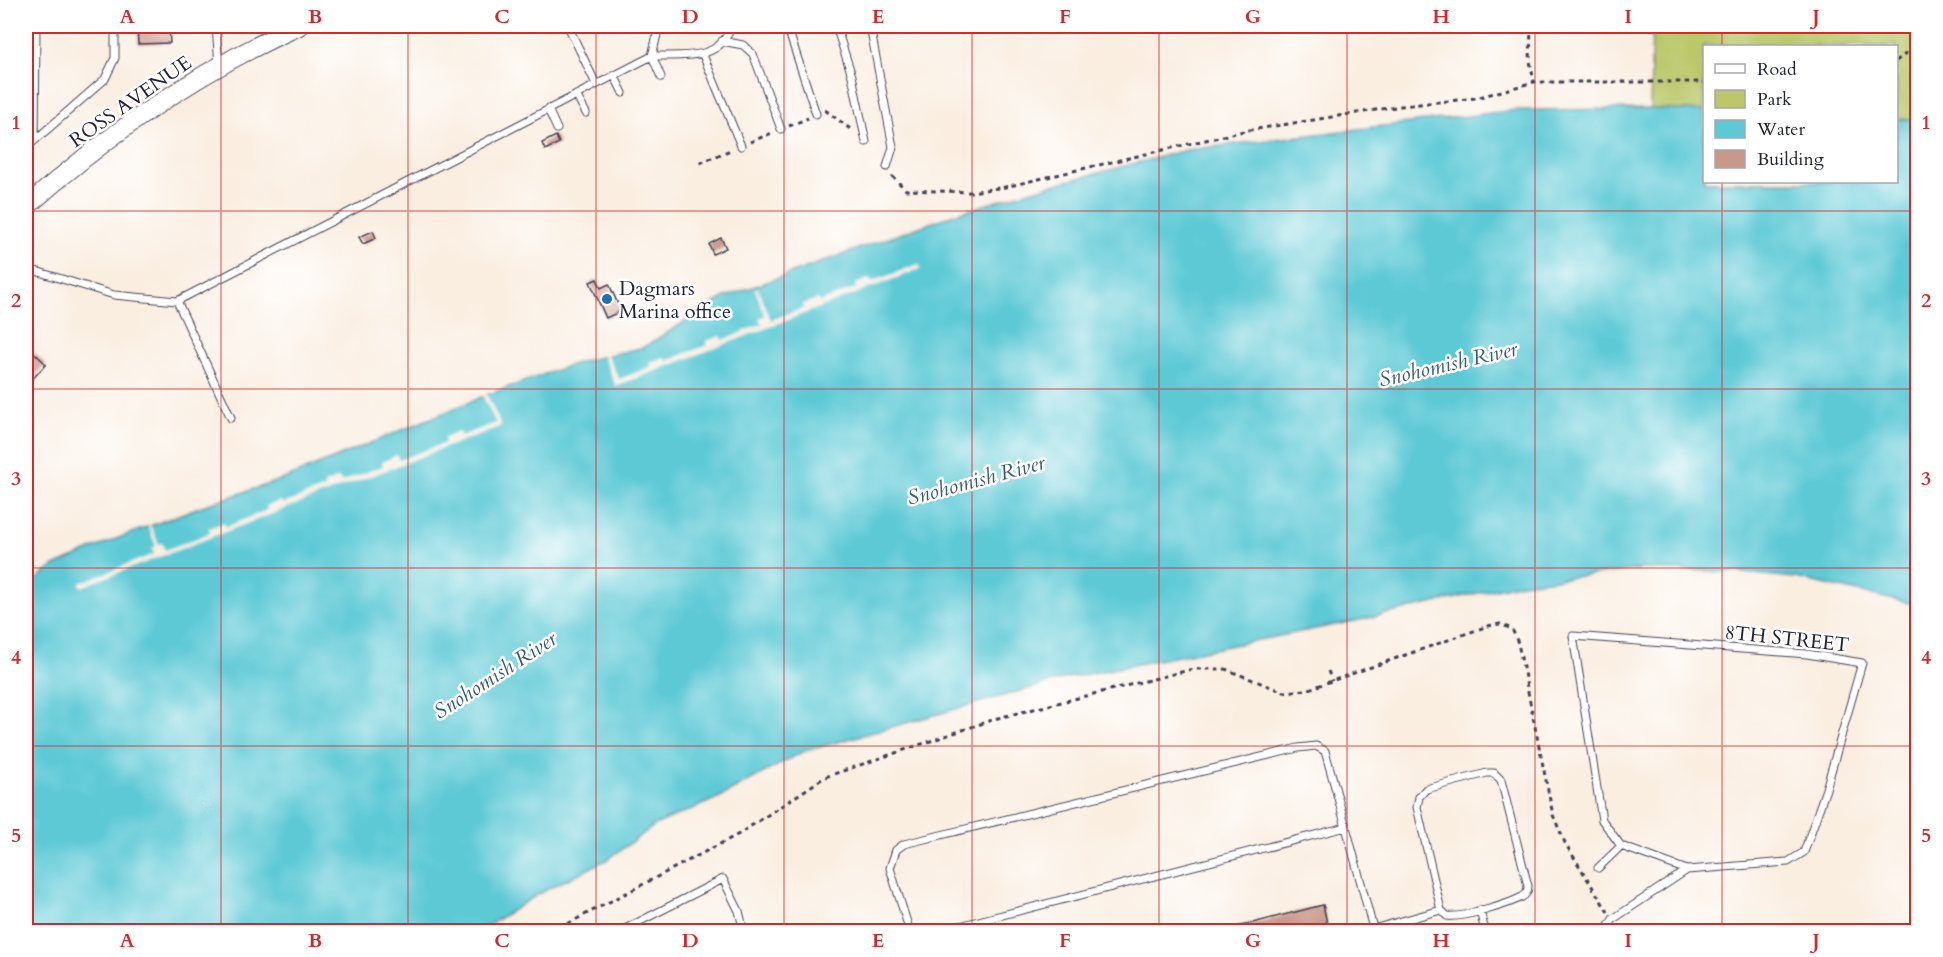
<svg xmlns="http://www.w3.org/2000/svg" width="1943" height="957" viewBox="0 0 1943 957" font-family="Cardo,serif">
  <style>
    .green { fill: #bbc769; stroke: #6e7452; stroke-width: 1.5 }
    .water { fill: #5dc9d5; stroke: #407688; stroke-width: 1.5 }
    .pier { fill: #faeee1 }
    .building { fill: #ca978b }
    .lines { fill: none; stroke-linecap: round; stroke-linejoin: round }
    .lane-casing { stroke: #424154; stroke-width: 9 }
    .secondary-casing { stroke: #424154; stroke-width: 20 }
    .path { stroke: #424154; stroke-width: 3; stroke-dasharray: 4.5 4.5; stroke-linecap: butt }
    .lane { stroke: #fff; stroke-width: 7 }
    .secondary { stroke: #fff; stroke-width: 18 }
    .grid { fill: none; stroke: #d62828; stroke-width: 1.5; stroke-opacity: 0.55 }
    .poi-dot { fill: #1f6fb2; stroke: #fff; stroke-width: 2 }
    .labels { text-anchor: middle; stroke-width: 5; stroke-linejoin: round; paint-order: stroke }
    .street-label { font-size: 20px; fill: #22223b; stroke: #fff }
    .poi-label { font-size: 20px; fill: #22223b; stroke: #fff; text-anchor: start }
    .water-label { font-size: 21px; font-style: italic; fill: #375c71; stroke: #fff }
    .neatline { fill: none; stroke: #d62828; stroke-width: 2 }
    .grid-label { font-size: 20px; text-anchor: middle; font-weight: bold; fill: #d62828 }
  </style>
  <rect width="100%" height="100%" fill="#fff"/>
  <filter id="ink" filterUnits="userSpaceOnUse"><feTurbulence type="fractalNoise" baseFrequency=".0167" numOctaves="2"/><feDisplacementMap in="SourceGraphic" scale="12" xChannelSelector="R" yChannelSelector="G"/><feConvolveMatrix kernelMatrix="1 2 1 2 8 2 1 2 1" color-interpolation-filters="sRGB"/></filter>
  <filter id="wash" filterUnits="userSpaceOnUse"><feTurbulence type="fractalNoise" baseFrequency=".008" numOctaves="4" result="noise"/><feDisplacementMap in="SourceGraphic" scale="24" xChannelSelector="R" yChannelSelector="G"/><feGaussianBlur stdDeviation="1.35" result="paint"/><feColorMatrix in="noise" values="0 0 0 0 0 0 0 0 0 0 0 0 0 0 0 0 0 1.4 0 .05"/><feComposite in="paint" operator="in"/></filter>
  <g filter="url(#wash)">
    <rect width="100%" height="100%" fill="#faeee1"/>
    <path class="green" d="M1652,26H1917V120L1897,119L1896,46H1704V111L1650,109Z"/>
    <path class="water" d="M1650,109L1704,111V182H1896L1897,119L1917,120V605L1796,578L1732,572L1643,569L1522,583L1360,620L1067,678L802,752L718,798L657,824L608,859L540,893L479,931L26,932V587L54,566L116,539L199,507L284,479L489,394L579,362L644,347L725,297L955,214L1029,191L1186,150L1516,110Z"/>
    <path class="pier" d="M919,264L920,269L616,386L602,354L606,353L619,379L651,367L650,363L665,358L667,361L707,345L706,341L721,336L723,340L762,324L759,318L765,316L755,288L757,287L771,320L804,308L803,304L818,299L820,302L856,288V284L870,278L871,282Z
      M486,393L501,426L81,587L80,583L154,554L152,548L156,546L147,524L149,523L159,544L162,543L165,550L210,533L209,528L224,523L226,527L267,510L266,506L281,501L283,504L325,488L324,484L339,478L341,482L383,466L382,462L397,455L399,460L445,443L444,438L459,432L461,436L496,423L482,394Z"/>
    <g id="blocks">
      <path class="building" d="M137,26H169L170,43L138,44Z
        M556,136L559,143L545,150L542,143Z
        M373,231L376,238L363,244L359,237Z
        M721,238L726,248L713,254L709,244Z
        M597,279L601,288L609,284L621,311L606,318L590,282Z
        M26,345L46,364L29,383L26,380Z
        M1323,905L1329,932H1221V931Z"/>
    </g>
  </g>
  <g filter="url(#ink)">
    <use href="#blocks" fill-opacity="0" stroke="#424154" stroke-width="1.5"/>
    <g class="lines">
      <defs>
        <path id="lane" d="M216,26L219,65
          M568,26L596,84
          M787,26L816,114
          M836,26L852,76L866,142
          M870,26L893,147L887,167
          M722,41L743,45L753,54L781,129
          M703,55L741,146
          M614,75L623,93
          M661,77L652,56C681,55 721,62 731,26
          M576,95L586,113
          M548,109L557,129
          M35,140L36,26
          M26,148L105,79L115,58V26
          M26,268L114,295L177,301L652,56L659,26
          M177,301L231,418
          M1487,773H1494L1501,780L1528,886C1528,891 1526,895 1522,897C1507,905 1463,918 1447,916L1441,910L1417,807L1419,797L1426,789Z
          M1621,846L1687,870
          M1598,868L1621,846L1602,820L1573,636L1807,654L1862,663L1826,789L1804,852L1788,862L1687,870L1613,919L1605,932
          M1480,910L1485,932
          M1373,929L1441,910
          M619,932L723,879L739,911L744,932
          M910,932L890,868L896,850L904,844L1298,748L1316,746L1325,751L1346,827
          M936,932L1346,827L1374,932"/>
        <path id="secondary" d="M26,207C107,135 199,70 299,26"/>
      </defs>
      <use href="#lane" class="lane-casing"/>
      <use href="#secondary" class="secondary-casing"/>
      <path class="path" d="M1531,26L1530,61L1534,82
        M1896,61L1918,45
        M825,110L853,131
        M789,126L808,118
        M750,142L772,133
        M700,163L733,149
        M892,176L906,190L971,192L1005,187L1244,131L1401,106L1476,98L1534,82H1704
        M1328,671L1332,681
        M552,932L739,834L825,777L998,718L1193,669H1225L1284,692L1306,690L1488,626L1500,624L1512,629L1518,643L1553,815L1565,843L1608,912
        M1556,932L1567,929L1569,932"/>
      <use href="#lane" class="lane"/>
      <use href="#secondary" class="secondary"/>
    </g>
  </g>
  <path class="grid" d="M221,26V932M408,26V932M596,26V932M784,26V932M972,26V932M1159,26V932M1347,26V932M1535,26V932M1722,26V46M1722,182V932M26,211H1918M26,389H1918M26,568H1918M26,746H1918"/>
  <circle class="poi-dot" cx="607" cy="299" r="6"/>
  <g class="labels">
    <g class="street-label">
      <text transform="translate(130 101) rotate(-35)" y="7">ROSS AVENUE</text>
      <text transform="translate(1787 638) rotate(6)" y="7">8TH STREET</text>
    </g>
    <g class="poi-label">
      <text x="619" y="295">Dagmars<tspan x="619" dy="23">Marina office</tspan></text>
    </g>
    <g class="water-label">
      <text transform="translate(1448 364) rotate(-13)" y="7">Snohomish River</text>
      <text transform="translate(976 480) rotate(-15)" y="7">Snohomish River</text>
      <text transform="translate(495 675) rotate(-33)" y="7">Snohomish River</text>
    </g>
  </g>
  <rect width="1943" height="957" fill="none" stroke="#fff" stroke-width="66"/>
  <rect x="1703" y="45" width="195" height="138" fill="#ffffff" stroke="#a7a7b1" stroke-width="1.5"/>
  <rect x="1715" y="64" width="30" height="9" fill="#ffffff" stroke="#a7a7b1" stroke-width="1.5"/>
  <text x="1757" y="75" font-size="18" fill="#22223b">Road</text>
  <rect x="1715" y="90" width="30" height="18" fill="#bbc769" stroke="#a7a7b1" stroke-width="1.5"/>
  <text x="1757" y="105" font-size="18" fill="#22223b">Park</text>
  <rect x="1715" y="120" width="30" height="18" fill="#5dc9d5" stroke="#a7a7b1" stroke-width="1.5"/>
  <text x="1757" y="135" font-size="18" fill="#22223b">Water</text>
  <rect x="1715" y="150" width="30" height="18" fill="#ca978b" stroke="#a7a7b1" stroke-width="1.5"/>
  <text x="1757" y="165" font-size="18" fill="#22223b">Building</text>
  <rect x="33" y="33" width="1877" height="891" class="neatline"/>
  <g class="grid-label">
    <text x="127" y="23">A</text>
    <text x="315" y="23">B</text>
    <text x="502" y="23">C</text>
    <text x="690" y="23">D</text>
    <text x="878" y="23">E</text>
    <text x="1065" y="23">F</text>
    <text x="1253" y="23">G</text>
    <text x="1441" y="23">H</text>
    <text x="1628" y="23">I</text>
    <text x="1816" y="23">J</text>
    <text x="16" y="129">1</text>
    <text x="1926" y="129">1</text>
    <text x="16" y="307">2</text>
    <text x="1926" y="307">2</text>
    <text x="16" y="485">3</text>
    <text x="1926" y="485">3</text>
    <text x="16" y="664">4</text>
    <text x="1926" y="664">4</text>
    <text x="16" y="842">5</text>
    <text x="1926" y="842">5</text>
    <text x="127" y="947">A</text>
    <text x="315" y="947">B</text>
    <text x="502" y="947">C</text>
    <text x="690" y="947">D</text>
    <text x="878" y="947">E</text>
    <text x="1065" y="947">F</text>
    <text x="1253" y="947">G</text>
    <text x="1441" y="947">H</text>
    <text x="1628" y="947">I</text>
    <text x="1816" y="947">J</text>
  </g>
</svg>
